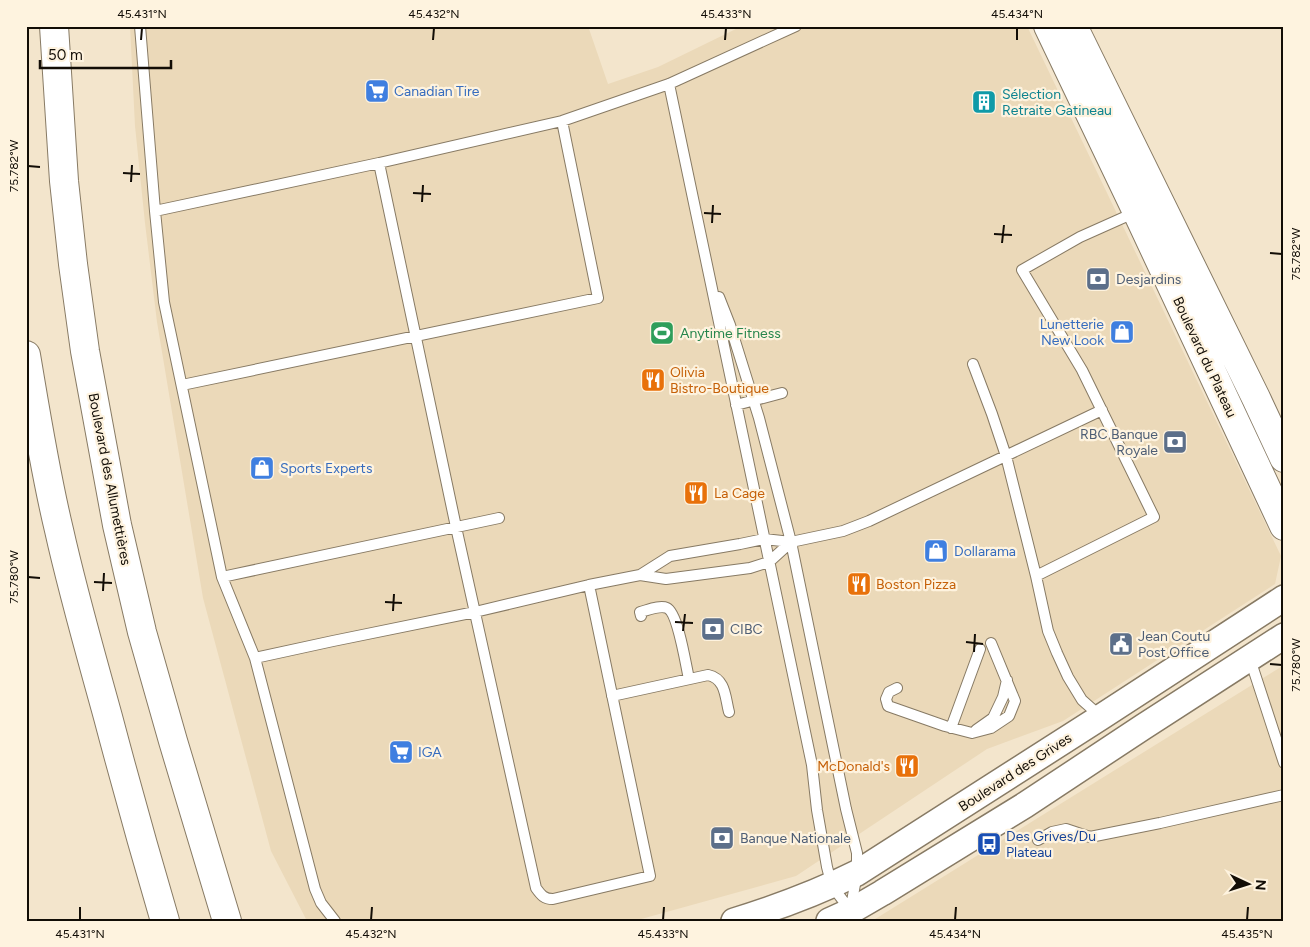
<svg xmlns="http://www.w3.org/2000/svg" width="1310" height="947" viewBox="0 0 1310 947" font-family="Figtree,sans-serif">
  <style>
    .built { fill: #ebd9b9 }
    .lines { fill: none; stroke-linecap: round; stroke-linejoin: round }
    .service-casing { stroke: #877a64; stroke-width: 12 }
    .tertiary-casing { stroke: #877a64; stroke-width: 28 }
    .secondary-casing { stroke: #877a64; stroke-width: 30 }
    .trunk-casing { stroke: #877a64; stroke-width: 30 }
    .service { stroke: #fff; stroke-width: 10 }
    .tertiary { stroke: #fff; stroke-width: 25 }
    .secondary { stroke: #fff; stroke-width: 28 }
    .trunk { stroke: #fff; stroke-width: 28 }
    .ticks { fill: none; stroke: #120d06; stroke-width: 2 }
    .labels { text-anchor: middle; stroke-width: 4.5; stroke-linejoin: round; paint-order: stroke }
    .shop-label { font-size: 14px; fill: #366cbe; stroke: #fef3df; text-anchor: start }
    .culture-label { font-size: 14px; fill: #0d838f; stroke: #fef3df; text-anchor: start }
    .service-label { font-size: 14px; fill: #4e5e75; stroke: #fef3df; text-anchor: start }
    .leisure-label { font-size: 14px; fill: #27864d; stroke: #fef3df; text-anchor: start }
    .street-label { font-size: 14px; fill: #120d06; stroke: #fef3df }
    .food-label { font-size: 14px; fill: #c56008; stroke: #fef3df; text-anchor: start }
    .transit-label { font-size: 14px; fill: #164399; stroke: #fef3df; text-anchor: start }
    .neatline { fill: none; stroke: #120d06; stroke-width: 2 }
    .ticks-label { font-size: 12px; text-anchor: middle; fill: #120d06 }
  </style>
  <rect width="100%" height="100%" fill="#f3e5cc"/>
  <path class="built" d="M130,26H588L608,84L658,67L742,26H1027L1281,556L1275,584L1063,721L987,749L796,876L634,921H307L271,851L203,598L157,322L145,223L135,126Z
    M1284,665V921H872Z"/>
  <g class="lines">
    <defs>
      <path id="service" d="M140,26L155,211
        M669,84L812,765L817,810L827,867L832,886L851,911
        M379,163L155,211L164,302L222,577L499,518
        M719,297L730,325L759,418L791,542L846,809L857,853V873L851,907
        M973,364L992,414L1006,456L1036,576
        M182,385L598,298L562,121
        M736,405L782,393
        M640,575L670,556L740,544L764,539L791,542L843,531L869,521L1102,410
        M222,577L255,658L315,889L321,903L335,921
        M589,585L650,876L553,899C544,899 541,895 536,888L456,527L379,163L562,121L669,84L796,26
        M641,616L640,612C648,610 660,605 667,608C678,613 686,666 689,679
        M255,658L333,641L475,612L589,585L640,575L666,579L750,568L769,562L791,542
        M1250,659L1284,763
        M897,688L889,692L886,699L888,706L945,726L972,733L991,728L1009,716L1015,701L991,643
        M612,696L708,675C726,679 725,697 729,712
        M1100,716L1082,700L1068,677L1057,653L1048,631L1036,576L1154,517L1082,370L1022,270L1080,237L1136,212
        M951,728L980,649
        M976,730L993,718L1003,697L1007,680
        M1038,840L1052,832L1066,829L1090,837L1160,823L1284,795"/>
      <path id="tertiary" d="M734,921C776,908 817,893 857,873L1101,717L1284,598
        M829,921L851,911L882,893L1025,805L1143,727L1284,636"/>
      <path id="secondary" d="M1048,26L1137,212L1284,526
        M1073,26L1256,398L1284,458"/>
      <path id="trunk" d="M54,26L64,181L73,264L85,351L117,525L142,632L173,741L227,921
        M26,355C36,414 45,472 59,530C73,593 91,655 108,717C126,785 145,853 165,921"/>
    </defs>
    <use href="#service" class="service-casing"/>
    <use href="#tertiary" class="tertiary-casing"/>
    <use href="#secondary" class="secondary-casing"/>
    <use href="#trunk" class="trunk-casing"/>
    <use href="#service" class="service"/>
    <use href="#tertiary" class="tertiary"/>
    <use href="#secondary" class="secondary"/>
    <use href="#trunk" class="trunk"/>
  </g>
  <path class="ticks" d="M141,40L142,28M433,40L434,28M725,40L726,28M1017,40V28M28,166L40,167M123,173L140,174M131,182L132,165M413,193L431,194M422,202L423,185M704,213L721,214M712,223L713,205M994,234L1012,235M1002,243L1004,225M1270,253L1282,254M28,577L40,578M94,582L112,583M103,591L104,573M385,602L402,603M393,611L394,594M675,622L693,623M683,631L685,614M966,642L983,644M974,652L975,634M1270,664L1282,665M80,920V907M371,920L372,907M663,920L664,907M955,920L956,907M1247,920L1248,907"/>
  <defs>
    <symbol id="supermarket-square" viewBox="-11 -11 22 22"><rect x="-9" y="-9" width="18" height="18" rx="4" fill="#3f7fe0" stroke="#fef3df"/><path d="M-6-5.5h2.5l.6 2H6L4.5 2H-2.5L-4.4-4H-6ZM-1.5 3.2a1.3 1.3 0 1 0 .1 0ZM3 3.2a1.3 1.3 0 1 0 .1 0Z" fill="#fff"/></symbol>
    <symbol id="building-square" viewBox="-11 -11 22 22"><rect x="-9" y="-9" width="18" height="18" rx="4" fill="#0f9aa8" stroke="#fef3df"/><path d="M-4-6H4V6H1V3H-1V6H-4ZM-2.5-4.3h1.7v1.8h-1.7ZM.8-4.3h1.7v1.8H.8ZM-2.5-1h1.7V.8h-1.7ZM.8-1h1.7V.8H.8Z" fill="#fff"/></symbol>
    <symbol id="bank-square" viewBox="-11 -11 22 22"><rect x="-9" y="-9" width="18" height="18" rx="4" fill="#5c6f8a" stroke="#fef3df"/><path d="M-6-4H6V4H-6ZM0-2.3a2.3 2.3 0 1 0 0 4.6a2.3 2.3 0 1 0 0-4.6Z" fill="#fff"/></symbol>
    <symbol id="shop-square" viewBox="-11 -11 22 22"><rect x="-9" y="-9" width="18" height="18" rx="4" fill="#3f7fe0" stroke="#fef3df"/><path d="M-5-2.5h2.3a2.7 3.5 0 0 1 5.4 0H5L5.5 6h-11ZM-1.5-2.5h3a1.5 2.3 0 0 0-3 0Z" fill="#fff"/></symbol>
    <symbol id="stadium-square" viewBox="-11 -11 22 22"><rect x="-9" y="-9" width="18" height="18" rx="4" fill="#2e9e5b" stroke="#fef3df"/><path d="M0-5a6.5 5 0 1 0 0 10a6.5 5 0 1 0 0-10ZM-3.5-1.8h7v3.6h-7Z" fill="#fff"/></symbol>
    <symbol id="restaurant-square" viewBox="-11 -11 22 22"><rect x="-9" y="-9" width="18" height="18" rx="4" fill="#e8710a" stroke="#fef3df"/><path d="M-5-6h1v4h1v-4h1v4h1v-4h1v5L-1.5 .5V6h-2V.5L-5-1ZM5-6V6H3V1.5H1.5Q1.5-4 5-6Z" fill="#fff"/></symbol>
    <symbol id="civic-square" viewBox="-11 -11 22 22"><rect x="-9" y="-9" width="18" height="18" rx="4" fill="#5c6f8a" stroke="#fef3df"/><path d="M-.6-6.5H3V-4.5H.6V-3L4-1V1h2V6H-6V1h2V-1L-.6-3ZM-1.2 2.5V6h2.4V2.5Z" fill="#fff"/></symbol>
    <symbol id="bus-square" viewBox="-11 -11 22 22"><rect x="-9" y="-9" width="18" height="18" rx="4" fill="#1a4fb4" stroke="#fef3df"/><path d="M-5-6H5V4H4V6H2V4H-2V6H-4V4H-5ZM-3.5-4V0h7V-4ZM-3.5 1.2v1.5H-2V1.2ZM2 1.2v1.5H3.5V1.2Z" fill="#fff"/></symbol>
  </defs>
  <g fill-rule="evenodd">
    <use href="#supermarket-square" x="363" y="77" width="28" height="28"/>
    <use href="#building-square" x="970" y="88" width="28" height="28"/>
    <use href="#bank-square" x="1084" y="265" width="28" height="28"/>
    <use href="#shop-square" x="1108" y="318" width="28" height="28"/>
    <use href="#stadium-square" x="648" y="319" width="28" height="28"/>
    <use href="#restaurant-square" x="639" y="366" width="28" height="28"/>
    <use href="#bank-square" x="1161" y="428" width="28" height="28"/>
    <use href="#shop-square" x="248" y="454" width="28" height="28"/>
    <use href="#restaurant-square" x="682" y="479" width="28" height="28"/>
    <use href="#shop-square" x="922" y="537" width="28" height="28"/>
    <use href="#restaurant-square" x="845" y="570" width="28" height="28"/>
    <use href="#bank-square" x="699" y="615" width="28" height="28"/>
    <use href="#civic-square" x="1107" y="630" width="28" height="28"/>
    <use href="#supermarket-square" x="387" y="738" width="28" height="28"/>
    <use href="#restaurant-square" x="893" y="752" width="28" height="28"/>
    <use href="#bank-square" x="708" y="824" width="28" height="28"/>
    <use href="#bus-square" x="975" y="830" width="28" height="28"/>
  </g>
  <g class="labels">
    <g class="shop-label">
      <text x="394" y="96">Canadian Tire</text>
      <text x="1104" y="329" text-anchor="end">Lunetterie<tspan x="1104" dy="16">New Look</tspan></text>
      <text x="280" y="473">Sports Experts</text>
      <text x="954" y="556">Dollarama</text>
      <text x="418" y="757">IGA</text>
    </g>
    <g class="culture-label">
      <text x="1002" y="99">Sélection<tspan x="1002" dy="16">Retraite Gatineau</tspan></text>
    </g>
    <g class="service-label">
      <text x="1116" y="284">Desjardins</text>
      <text x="1158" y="439" text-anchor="end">RBC Banque<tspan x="1158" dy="16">Royale</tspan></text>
      <text x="730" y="634">CIBC</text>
      <text x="1138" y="641">Jean Coutu<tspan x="1138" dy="16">Post Office</tspan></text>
      <text x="740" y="843">Banque Nationale</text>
    </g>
    <g class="leisure-label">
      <text x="680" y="338">Anytime Fitness</text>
    </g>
    <g class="street-label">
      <text transform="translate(1205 357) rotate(65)" y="5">Boulevard du Plateau</text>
      <text transform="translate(110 479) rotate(79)" y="5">Boulevard des Allumettières</text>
      <text transform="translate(1015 772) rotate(-33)" y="5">Boulevard des Grives</text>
    </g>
    <g class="food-label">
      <text x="670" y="377">Olivia<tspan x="670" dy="16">Bistro-Boutique</tspan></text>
      <text x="714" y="498">La Cage</text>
      <text x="876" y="589">Boston Pizza</text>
      <text x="890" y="771" text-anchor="end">McDonald's</text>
    </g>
    <g class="transit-label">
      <text x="1006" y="841">Des Grives/Du<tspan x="1006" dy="16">Plateau</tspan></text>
    </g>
  </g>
  <rect width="1310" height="947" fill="none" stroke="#fef3df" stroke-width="55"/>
  <g transform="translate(1248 884) rotate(94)" stroke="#fef3df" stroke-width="4" paint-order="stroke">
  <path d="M0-4L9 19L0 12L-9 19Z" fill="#120d06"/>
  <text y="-8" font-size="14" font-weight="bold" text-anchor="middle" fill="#120d06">N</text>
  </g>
  <path d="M40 60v8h131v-8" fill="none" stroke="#120d06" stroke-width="2.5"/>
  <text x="48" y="60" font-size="15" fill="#120d06" stroke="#fef3df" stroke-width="4" paint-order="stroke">50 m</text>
  <rect x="28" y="28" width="1254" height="892" class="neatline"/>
  <g class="ticks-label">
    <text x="142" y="18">45.431°N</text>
    <text x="434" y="18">45.432°N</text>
    <text x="726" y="18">45.433°N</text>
    <text x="1017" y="18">45.434°N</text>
    <text transform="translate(14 166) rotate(-90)" y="4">75.782°W</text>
    <text transform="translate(1296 254) rotate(-90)" y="4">75.782°W</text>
    <text transform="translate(14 577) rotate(-90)" y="4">75.780°W</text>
    <text transform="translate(1296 665) rotate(-90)" y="4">75.780°W</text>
    <text x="80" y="938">45.431°N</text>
    <text x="371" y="938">45.432°N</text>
    <text x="663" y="938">45.433°N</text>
    <text x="955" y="938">45.434°N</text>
    <text x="1247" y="938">45.435°N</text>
  </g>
</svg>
